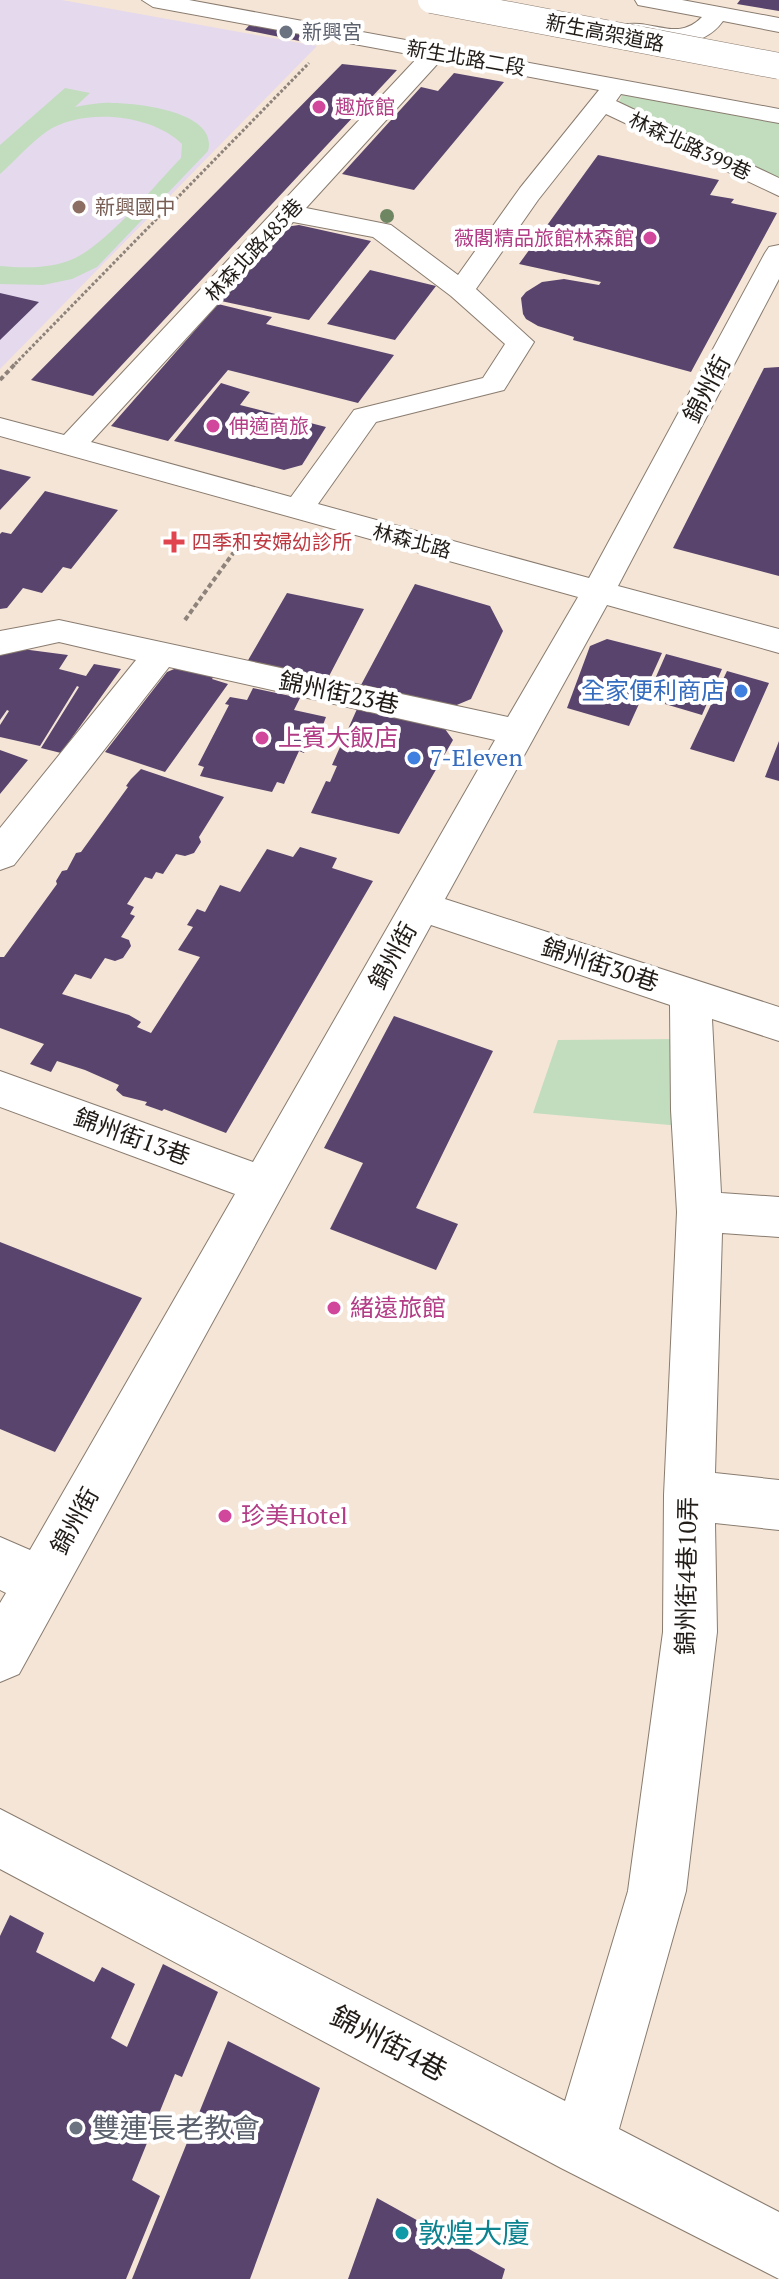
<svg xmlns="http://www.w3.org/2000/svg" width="779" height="2279" viewBox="0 0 779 2279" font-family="'PT Serif','Noto Sans TC',serif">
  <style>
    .education { fill: #e5d9ed }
    .green { fill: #c2ddbe }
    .building { fill: #59446d }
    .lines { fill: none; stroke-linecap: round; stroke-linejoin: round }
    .minor-casing { stroke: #897c6f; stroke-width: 2 }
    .path-far1 { stroke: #8e837a; stroke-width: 3; stroke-dasharray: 3 2; stroke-linecap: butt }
    .path { stroke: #8e837a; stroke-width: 4; stroke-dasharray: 5 3; stroke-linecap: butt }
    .minor { fill: #fff; fill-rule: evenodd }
    .highway-bridge-casing { stroke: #897c6f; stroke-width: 27; stroke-linecap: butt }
    .highway-bridge { stroke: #fff; stroke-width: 26 }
    .tree { fill: #6e8661 }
    .worship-dot { fill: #6b7280; stroke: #fff; stroke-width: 3 }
    .hotel-dot { fill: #d1479c; stroke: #fff; stroke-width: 3 }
    .education-dot { fill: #8d6e63; stroke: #fff; stroke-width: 3 }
    .health-dot { fill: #e0444e; stroke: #fff; stroke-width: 3 }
    .shop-dot { fill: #3f7fe0; stroke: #fff; stroke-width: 3 }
    .culture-dot { fill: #0f9aa8; stroke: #fff; stroke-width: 3 }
    .labels { text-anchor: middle; stroke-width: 8; stroke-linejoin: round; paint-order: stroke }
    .far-worship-label { font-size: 20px; fill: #5b616d; stroke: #fff; text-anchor: start }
    .far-street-label { font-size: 20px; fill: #211c17; stroke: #fff }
    .far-hotel-label { font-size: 20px; fill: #b23c85; stroke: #fff; text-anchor: start }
    .far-education-label { font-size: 20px; fill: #785e54; stroke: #fff; text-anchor: start }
    .far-health-label { font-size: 20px; fill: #be3a42; stroke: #fff; text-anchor: start }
    .street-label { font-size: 24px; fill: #211c17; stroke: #fff }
    .shop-label { font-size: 24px; fill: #366cbe; stroke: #fff; text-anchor: end }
    .hotel-label { font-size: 24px; fill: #b23c85; stroke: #fff; text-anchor: start }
    .near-street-label { font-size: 28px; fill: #211c17; stroke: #fff }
    .near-worship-label { font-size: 28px; fill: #5b616d; stroke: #fff; text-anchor: start }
    .near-culture-label { font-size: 28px; fill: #0d838f; stroke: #fff; text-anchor: start }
  </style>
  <rect width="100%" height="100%" fill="#f5e5d7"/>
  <path class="education" d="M0,0H62L317,46L0,369Z"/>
  <path class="green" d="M65,88L90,93L75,107C87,105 100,102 112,103C138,103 219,112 208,151L97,267L72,279L43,285L0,284V266C24,268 50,269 73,259C107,244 154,186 181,158L182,144C152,114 82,107 46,132C30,143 15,161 0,174V145Z
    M622,95L779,121V178L617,106Z
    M678,1039L681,1126L533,1113L558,1040Z"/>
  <path class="building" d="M740,0H779V11L737,4Z
    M252,22L329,35L319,45L245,30Z
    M342,64L397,70L93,396L31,380Z
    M454,73L504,82L414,190L342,174L421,87L438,91Z
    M598,155L719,180L710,195L734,199L731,203L777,213L691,372L573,340L574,337L538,326L526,319L523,314L521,298L526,292L542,282L564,279L599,285L601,282L519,264Z
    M299,225L371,241L309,320L221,301L285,227Z
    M370,270L436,286L395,340L327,324Z
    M0,293L39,302L0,340Z
    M218,304L272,317L266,324L394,355L358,403L228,370L168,441L111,426Z
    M779,367V576L673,548L764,368Z
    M221,383L250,392L240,405L326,427L302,465L284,470L174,441Z
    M0,469L31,477L0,510Z
    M45,491L118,510L71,569L63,567L42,593L23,588L7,608L0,609V534L2,532L11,534Z
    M415,584L490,606L503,631L471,699L452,707L361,685Z
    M287,593L364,609L327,680L247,662Z
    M607,639L662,653L629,726L567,708L590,646Z
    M22,649L68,655L59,669L86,676L94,664L121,669L61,753L41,748L79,687L77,686L40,746L0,737V725L9,711L7,710L0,720V653Z
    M666,654L722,669L702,715L665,704L674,685L655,679Z
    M179,667L214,676L212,679L228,684L165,772L105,752L167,672Z
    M727,671L769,683L734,762L690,749Z
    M253,688L300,698L294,710L326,717L323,725L317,724L304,753L299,751L284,784L277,782L272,792L200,776L204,767L198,765L229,705L225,704L230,697L247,700Z
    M357,709L445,729L453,740L399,834L311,813L326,781L330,782L337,766L332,765Z
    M779,741V781L765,777Z
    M0,750L28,760L0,794Z
    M141,769L224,797L199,837L201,842L194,853L185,856L176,854L163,874L156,872L152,879L145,877L127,904L134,907L130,914L135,916L121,937L129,940L131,946L123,958L115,961L105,958L91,979L75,974L62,994L129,1015L141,1022L137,1027L151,1033L200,957L178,950L193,927L187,925L197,909L205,912L220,885L240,892L267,849L293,857L300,847L337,858L332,868L373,881L226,1133L164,1109L162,1111L145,1105L147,1102L123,1096L116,1090L119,1085L85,1070L57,1061L51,1072L30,1064L44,1044L0,1028V957H4L57,884L56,881L62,871L67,870L76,853L81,852L128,787L126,786L131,779Z
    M394,1016L493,1051L416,1208L458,1224L436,1270L330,1229L363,1163L324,1148Z
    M0,1242L142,1298L55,1452L0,1429Z
    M10,1915L44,1933L36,1952L94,1982L102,1967L135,1984L111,2038L127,2047L163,1964L218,1992L182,2077L175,2074L132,2180L160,2196L126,2279H0V1936Z
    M228,2041L320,2088L250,2279H132Z
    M377,2198L505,2269L502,2279H348Z"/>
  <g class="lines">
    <defs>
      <path id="minor" d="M142,0H189L779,109V123L621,94L616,101L779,178V196L606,114L538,200L476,289L534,342L504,390L376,422L318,504L589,578L765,253L769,247L779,245V279L618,586L779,629V653L607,605L445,899L779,1007V1041L712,1019L721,1193L779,1197V1237L722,1233L715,1473L779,1480V1530L715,1523L717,1632L686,1891L619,2129L779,2212V2279L561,2168L0,1869V1809L565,2101L628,1891L663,1632L664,1495L677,1212L671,1110L670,1005L431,925L19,1674L0,1682V1603L6,1593L0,1590V1537L30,1550L235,1194L0,1107V1071L253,1162L495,740L169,667L14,865L0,870V828L136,660L59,642L0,655V631L59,620L508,717L578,597L0,436V418L64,435L419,56L153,7ZM441,60L599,90L520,188L458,275L391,225L306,208ZM293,222L373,237L451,296L505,344L483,378L354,410L291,497L91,442Z
        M635,0H682L779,18V32L723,21C699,54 657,43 623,35L620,30L623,25C652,18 677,43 702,17L638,5Z"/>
    </defs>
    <use href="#minor" class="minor-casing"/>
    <path class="path-far1" d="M15,364L309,63"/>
    <path class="path" d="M0,380L17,362
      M185,620L249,531"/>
    <use href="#minor" class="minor"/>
    <defs>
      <path id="highway-bridge" d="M431,0L779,66"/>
    </defs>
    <use href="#highway-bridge" class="highway-bridge-casing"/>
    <use href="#highway-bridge" class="highway-bridge"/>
  </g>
  <circle class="tree" cx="387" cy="216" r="7"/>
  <g class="worship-dot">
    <circle cx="286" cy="32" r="8"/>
    <circle cx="76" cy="2128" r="8"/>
  </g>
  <g class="hotel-dot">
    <circle cx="319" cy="107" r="8"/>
    <circle cx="650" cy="238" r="8"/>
    <circle cx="213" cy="426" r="8"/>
    <circle cx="262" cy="738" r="8"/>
    <circle cx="334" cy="1308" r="8"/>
    <circle cx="225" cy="1516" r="8"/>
  </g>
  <circle class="education-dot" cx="79" cy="207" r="8"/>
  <path class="health-dot" d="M170 530h8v8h8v8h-8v8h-8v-8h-8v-8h8z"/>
  <g class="shop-dot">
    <circle cx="741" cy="691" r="8"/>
    <circle cx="414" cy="758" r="8"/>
  </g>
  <circle class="culture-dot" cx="402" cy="2233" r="8"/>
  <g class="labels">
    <g class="far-worship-label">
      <text x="302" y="39">新興宮</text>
    </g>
    <g class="far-street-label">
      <text transform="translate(605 33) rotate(11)" y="7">新生高架道路</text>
      <text transform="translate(466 58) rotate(10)" y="7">新生北路二段</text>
      <text transform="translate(690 146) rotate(25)" y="7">林森北路399巷</text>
      <text transform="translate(254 250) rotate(-47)" y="7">林森北路485巷</text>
      <text transform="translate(412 541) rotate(15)" y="7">林森北路</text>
    </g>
    <g class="far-hotel-label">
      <text x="335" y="114">趣旅館</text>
      <text x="634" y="245" text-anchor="end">薇閣精品旅館林森館</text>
      <text x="229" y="433">伸適商旅</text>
    </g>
    <g class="far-education-label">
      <text x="95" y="214">新興國中</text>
    </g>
    <g class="far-health-label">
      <text x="192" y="549">四季和安婦幼診所</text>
    </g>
    <g class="street-label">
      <text transform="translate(707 389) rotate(-62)" y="8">錦州街</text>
      <text transform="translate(339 693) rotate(12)" y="8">錦州街23巷</text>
      <text transform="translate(393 956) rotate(-61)" y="8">錦州街</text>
      <text transform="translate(600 965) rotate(18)" y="8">錦州街30巷</text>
      <text transform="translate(132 1137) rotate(20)" y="8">錦州街13巷</text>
      <text transform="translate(75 1521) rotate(-61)" y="8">錦州街</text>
      <text transform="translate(687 1576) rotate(-89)" y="8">錦州街4巷10弄</text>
    </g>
    <g class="shop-label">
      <text x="725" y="699">全家便利商店</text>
      <text x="430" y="766" text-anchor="start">7-Eleven</text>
    </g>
    <g class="hotel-label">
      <text x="278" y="746">上賓大飯店</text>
      <text x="350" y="1316">緒遠旅館</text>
      <text x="241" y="1524">珍美Hotel</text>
    </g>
    <g class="near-street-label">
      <text transform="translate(389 2043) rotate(28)" y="10">錦州街4巷</text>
    </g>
    <g class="near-worship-label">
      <text x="92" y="2138">雙連長老教會</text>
    </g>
    <g class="near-culture-label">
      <text x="418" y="2243">敦煌大廈</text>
    </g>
  </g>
</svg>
